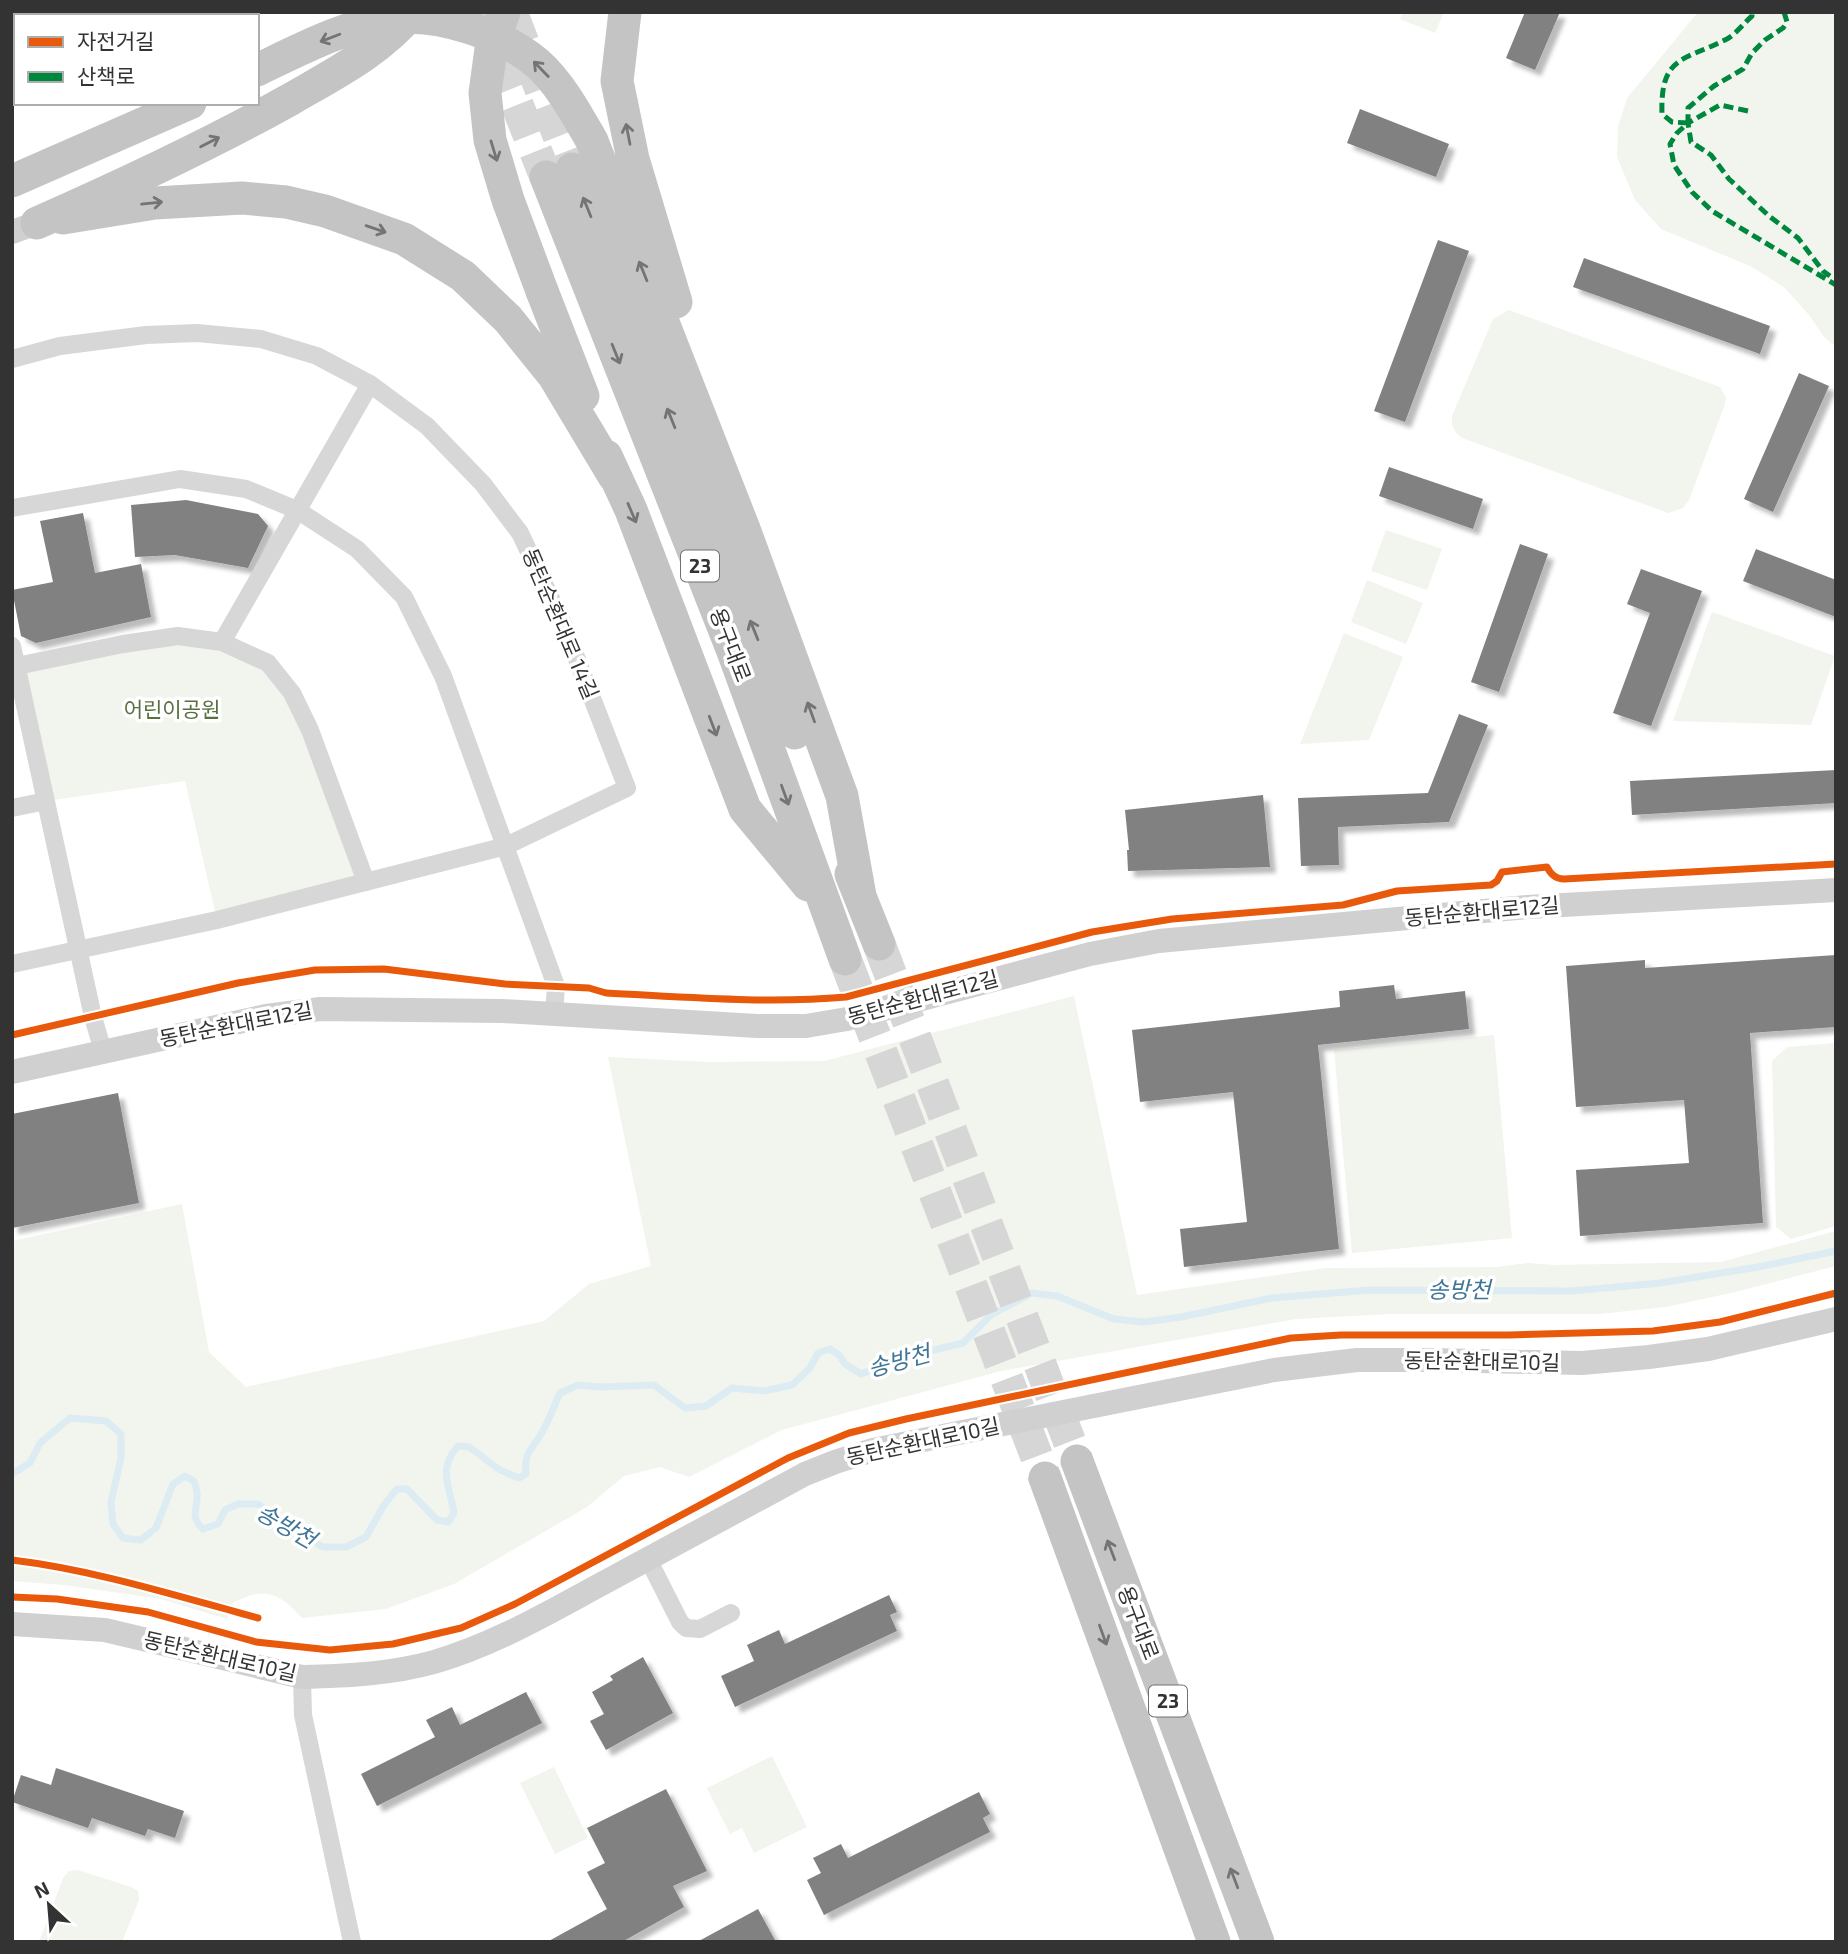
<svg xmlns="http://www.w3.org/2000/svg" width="1848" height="1954" viewBox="0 0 1848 1954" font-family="'Exo 2','Noto Sans KR',sans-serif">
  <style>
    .green { fill: #f1f5ed }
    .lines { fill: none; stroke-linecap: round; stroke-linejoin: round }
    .stream { stroke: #ddebf3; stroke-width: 7 }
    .building { fill: #818181; filter: url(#shadow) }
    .highway-tunnel { stroke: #d6d6d6; stroke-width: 33; stroke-dasharray: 33 17; stroke-linecap: butt }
    .street { stroke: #d7d7d7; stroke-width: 18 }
    .secondary { stroke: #d0d0d0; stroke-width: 24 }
    .highway { stroke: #c4c4c4; stroke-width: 33 }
    .highway-bridge { stroke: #c4c4c4; stroke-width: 33 }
    .quiet { stroke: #00873e; stroke-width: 5; stroke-dasharray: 10 5; stroke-linecap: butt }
    .cycleway-casing { stroke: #fff; stroke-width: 11 }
    .cycleway { stroke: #e8590c; stroke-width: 7 }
    .oneway { stroke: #747474 }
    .labels { text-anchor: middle; stroke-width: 7; stroke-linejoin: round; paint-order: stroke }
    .shield { fill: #fff; stroke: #707070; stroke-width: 2 }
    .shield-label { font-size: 19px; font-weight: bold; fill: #333 }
    .street-label { font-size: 21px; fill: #333; stroke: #fff }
    .park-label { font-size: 21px; fill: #56703f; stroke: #fff }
    .water-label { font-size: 23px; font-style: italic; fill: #3f7597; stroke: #fff }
  </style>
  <defs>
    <filter id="shadow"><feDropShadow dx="6" dy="6" stdDeviation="2" flood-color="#0004"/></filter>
  </defs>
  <rect width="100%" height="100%" fill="#fff"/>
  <path class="green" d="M1403,12H1444L1435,33L1400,19Z
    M1698,12H1836V347L1824,337L1809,315L1784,287L1750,266L1661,229L1635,200L1617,157L1618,127L1627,98Z
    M1509,310L1720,387L1726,398L1725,404L1689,500L1683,508L1668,513L1462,438C1454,432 1451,426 1452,416L1493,319Z
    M1386,530L1442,549L1427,590L1371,571Z
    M1367,580L1423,603L1406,644L1351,622Z
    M1712,612L1835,656L1811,725L1673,721Z
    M1344,633L1403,657L1369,740L1300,744Z
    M178,636L268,663L292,693L366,882L217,920L185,781L46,801L16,666Z
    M1074,996L1137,1295L1326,1268L1496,1267L1528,1263L1554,1265L1721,1262L1836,1231V1266L1735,1292L1666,1307L1599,1314H1389L1296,1319L1001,1371L782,1430L689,1477L660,1467L624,1476L587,1507L454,1584L386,1609L302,1618C279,1592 264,1586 233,1603L227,1619L161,1599L64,1585L12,1581V1241L182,1204L209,1352L246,1387L544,1321L589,1284L651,1266L608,1057L709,1062L824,1061Z
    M1494,1035L1512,1238L1352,1253L1334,1050Z
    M1836,1043V1226L1791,1239L1776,1227L1772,1061L1787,1047Z
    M772,1756L807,1827L754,1853L742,1828L730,1834L707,1788Z
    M554,1767L588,1838L555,1854L520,1783Z
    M78,1870L131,1887L138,1891L139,1900L122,1942H39L63,1878L69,1871Z"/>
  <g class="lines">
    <path class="stream" d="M12,1474L30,1463L40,1443L70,1418L106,1421L121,1434V1458L111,1502L113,1524L123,1538L141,1540L156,1528L173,1484L185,1476L194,1481C195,1485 197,1489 197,1494C198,1510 189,1515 203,1529L218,1524L225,1510L238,1504H258L300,1534L323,1547H346L366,1537L384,1505L397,1489H407L437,1520L448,1522L454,1513C450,1487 437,1469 458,1446L469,1447L500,1470L519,1478L526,1474C524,1451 531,1451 541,1434C549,1421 554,1406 560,1393L578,1385L600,1387L654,1385L685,1408L706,1406L732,1388L764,1391L792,1385L810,1368L818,1353L830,1349L839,1355L845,1364L861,1374L905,1357L963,1343L991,1315L1032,1293L1057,1296L1114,1319L1144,1322L1181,1317L1272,1298L1369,1290L1572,1291L1660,1283L1758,1267L1836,1251"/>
  </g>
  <path class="building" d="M1525,12H1560L1535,70L1506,58Z
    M1360,109L1449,144L1436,177L1347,143Z
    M1438,240L1469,251L1405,422L1374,411Z
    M1584,258L1770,326L1760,354L1573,287Z
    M1799,373L1829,386L1773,512L1744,499Z
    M1389,467L1483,499L1473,529L1379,496Z
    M186,500L258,514L268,526L248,568L175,555L135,557L131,505Z
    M83,513L95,573L141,564L151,617L36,643L21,636L12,590L53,582L40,521Z
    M1520,544L1548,554L1499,692L1471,682Z
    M1756,549L1836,580V617L1743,581Z
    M1641,569L1702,591L1651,726L1613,713L1650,613L1627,604Z
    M1459,714L1488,725L1449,822L1338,827L1339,865L1301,866L1298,798L1428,793Z
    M1836,770V803L1632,815L1630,781Z
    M1263,795L1270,867L1128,871L1127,850H1129L1125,810Z
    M1836,955V1027L1750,1033L1763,1223L1580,1236L1576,1170L1689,1163L1684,1100L1576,1107L1566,966L1645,960V968Z
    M1394,985L1396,999L1465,991L1469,1029L1318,1045L1339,1249L1184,1267L1180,1229L1247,1222L1233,1092L1140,1102L1132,1030L1340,1007L1339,991Z
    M118,1093L139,1203L12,1228V1114Z
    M889,1595L897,1612L890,1615L897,1631L735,1707L721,1676L754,1661L747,1645L779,1630L785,1644Z
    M643,1657L673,1713L606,1750L590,1721L604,1714L592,1692L613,1680L610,1676Z
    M526,1692L542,1723L377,1806L361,1774L435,1737L426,1720L452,1707L460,1725Z
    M56,1768L184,1811L175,1838L148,1829L145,1836L92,1818L88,1828L12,1802L21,1775L51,1785Z
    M666,1789L707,1871L673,1886L684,1907L622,1942H547L607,1909L587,1872L605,1863L587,1828Z
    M979,1792L990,1814L983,1818L990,1832L824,1915L807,1880L821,1873L813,1858L841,1844L848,1858Z
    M758,1909L776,1942H697Z"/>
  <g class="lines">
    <path class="highway-tunnel" d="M480,12L546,177
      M511,12L572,169
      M879,944L1077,1461
      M845,959L1045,1478"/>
    <path class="street" d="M73,16L76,12
      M12,58L16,56
      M12,359L60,346L146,335L197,333L261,339L317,356L370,384L427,426L483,484L520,533L564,626L627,788L506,846L217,920L12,964
      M12,508L180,479L246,489L297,510L357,549L404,597L443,676L556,986L554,1014
      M222,642L370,384
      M12,646L93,1017L103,1051
      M12,667L123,644L178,636L222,642L268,663L292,693L310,730L366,882
      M12,808L46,801
      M648,1559L680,1622L686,1628L700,1629L731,1613
      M302,1677L303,1715L352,1942"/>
    <path class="secondary" d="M12,232L37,223
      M12,1072L266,1016L320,1009L502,1011L757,1026H806L847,1019L1090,954L1159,941L1527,907L1836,890
      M12,1624L105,1630L302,1677C346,1676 391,1674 434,1662C496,1644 551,1611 607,1581C673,1545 739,1510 805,1474L835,1462L873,1450L1274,1370L1357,1360H1429L1582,1363L1649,1357L1708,1349L1836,1319"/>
    <path class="highway" d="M625,12L617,81L633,159L676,302
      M218,16L220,12
      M257,70C301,49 348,24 397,18C440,13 504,35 537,63C560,83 577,115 592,141L744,529L842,796L860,896
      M572,169L795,733
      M546,177L734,654L845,959
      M12,181L190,103
      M63,218L155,203L242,198L286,202L325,211L404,239L463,276L508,319L554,376L614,476
      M542,291L583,396
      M606,456L631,510L745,809L808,885
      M851,874L879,944
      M1077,1461L1258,1942
      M1045,1478L1214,1942"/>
    <path class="highway-bridge" d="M504,12L491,49L485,93L490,140L508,200L542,291
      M37,223C123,185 209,145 291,99C334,74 380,51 412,12"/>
    <path class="quiet" d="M1784,12L1787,22L1783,28L1765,40L1752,53L1743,69L1714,86L1688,108V123L1677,133L1670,144L1674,165L1692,192L1712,211L1836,285
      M1748,111L1720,105L1688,123L1691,142L1711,155L1729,179L1769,216L1798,238L1823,271L1830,276
      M1688,123L1672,122L1662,114C1660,55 1684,61 1727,39C1736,34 1744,23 1752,16V12"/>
    <defs>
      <path id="cycleway" d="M12,1035L238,983L315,970L384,969L505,984L589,988L606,993C686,997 766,1004 846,997L1092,932L1172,919L1343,905L1397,891L1491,885L1497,881L1502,872L1547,867C1551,875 1556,879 1564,879L1836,864
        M12,1560C95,1570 177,1596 258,1618
        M12,1597L57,1599L148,1612L256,1642L330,1650L393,1644L461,1628L515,1604L788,1458L849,1433L906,1419L1291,1338L1341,1335H1509L1653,1331L1720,1322L1836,1293"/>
    </defs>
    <use href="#cycleway" class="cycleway-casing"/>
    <use href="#cycleway" class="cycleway"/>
  </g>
  <defs><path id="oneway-shaft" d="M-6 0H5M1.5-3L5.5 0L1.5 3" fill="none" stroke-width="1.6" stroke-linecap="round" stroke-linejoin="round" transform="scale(1.75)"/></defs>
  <g class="oneway">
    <use href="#oneway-shaft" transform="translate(330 38) rotate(159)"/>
    <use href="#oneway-shaft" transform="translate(541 69) rotate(-134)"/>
    <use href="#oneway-shaft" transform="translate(628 134) rotate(-101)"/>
    <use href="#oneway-shaft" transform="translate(210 142) rotate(-27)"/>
    <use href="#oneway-shaft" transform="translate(494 151) rotate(73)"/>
    <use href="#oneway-shaft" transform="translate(152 203) rotate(-6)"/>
    <use href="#oneway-shaft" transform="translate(587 207) rotate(-112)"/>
    <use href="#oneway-shaft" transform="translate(376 229) rotate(19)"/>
    <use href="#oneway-shaft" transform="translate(643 271) rotate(-112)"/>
    <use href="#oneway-shaft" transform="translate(616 354) rotate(68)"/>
    <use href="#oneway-shaft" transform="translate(671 418) rotate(-112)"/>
    <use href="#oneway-shaft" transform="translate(632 513) rotate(67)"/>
    <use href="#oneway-shaft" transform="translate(754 630) rotate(-112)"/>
    <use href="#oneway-shaft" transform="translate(811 712) rotate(-110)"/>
    <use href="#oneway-shaft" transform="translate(713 726) rotate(69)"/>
    <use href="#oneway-shaft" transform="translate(785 795) rotate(70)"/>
    <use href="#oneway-shaft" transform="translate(1111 1550) rotate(-111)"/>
    <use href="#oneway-shaft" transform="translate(1103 1635) rotate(70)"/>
    <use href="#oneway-shaft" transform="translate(1234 1878) rotate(-111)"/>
  </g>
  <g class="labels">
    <g class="shield">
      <rect x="681" y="550.5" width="38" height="31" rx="5"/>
      <rect x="1149" y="1685.5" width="38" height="31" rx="5"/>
    </g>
    <g class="shield-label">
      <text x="700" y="573">23</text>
      <text x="1168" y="1708">23</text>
    </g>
    <g class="street-label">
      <text transform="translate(560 624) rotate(67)" y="7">동탄순환대로 14길</text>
      <text transform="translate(730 645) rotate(69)" y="7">용구대로</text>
      <text transform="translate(1482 912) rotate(-5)" y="7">동탄순환대로12길</text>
      <text transform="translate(923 998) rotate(-15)" y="7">동탄순환대로12길</text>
      <text transform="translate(236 1025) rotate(-11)" y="7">동탄순환대로12길</text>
      <text transform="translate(1482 1362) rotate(1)" y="7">동탄순환대로10길</text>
      <text transform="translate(923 1442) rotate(-12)" y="7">동탄순환대로10길</text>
      <text transform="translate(1138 1623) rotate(69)" y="7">용구대로</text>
      <text transform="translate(220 1657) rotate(13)" y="7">동탄순환대로10길</text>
    </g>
    <g class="park-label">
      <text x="172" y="717">어린이공원</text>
    </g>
    <g class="water-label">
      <text x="1459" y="1298">송방천</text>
      <text transform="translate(899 1361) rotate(-15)" y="8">송방천</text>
      <text transform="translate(286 1526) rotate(30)" y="8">송방천</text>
    </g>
  </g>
  <rect width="1848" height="1954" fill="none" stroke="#333333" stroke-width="28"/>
  <rect x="14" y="14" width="245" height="91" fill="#ffffff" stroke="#adadad" stroke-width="2"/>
  <rect x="28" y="37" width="35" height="10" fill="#e8590c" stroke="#adadad" stroke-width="2"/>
  <text x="77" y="49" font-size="21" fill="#333333">자전거길</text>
  <rect x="28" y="72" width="35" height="10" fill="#00873e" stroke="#adadad" stroke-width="2"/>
  <text x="77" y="84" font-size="21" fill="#333333">산책로</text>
  <g transform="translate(49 1905) rotate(334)" stroke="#ffffff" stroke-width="5" paint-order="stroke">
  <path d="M0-5L12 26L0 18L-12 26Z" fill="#333333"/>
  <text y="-10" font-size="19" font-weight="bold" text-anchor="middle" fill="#333333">N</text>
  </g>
</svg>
